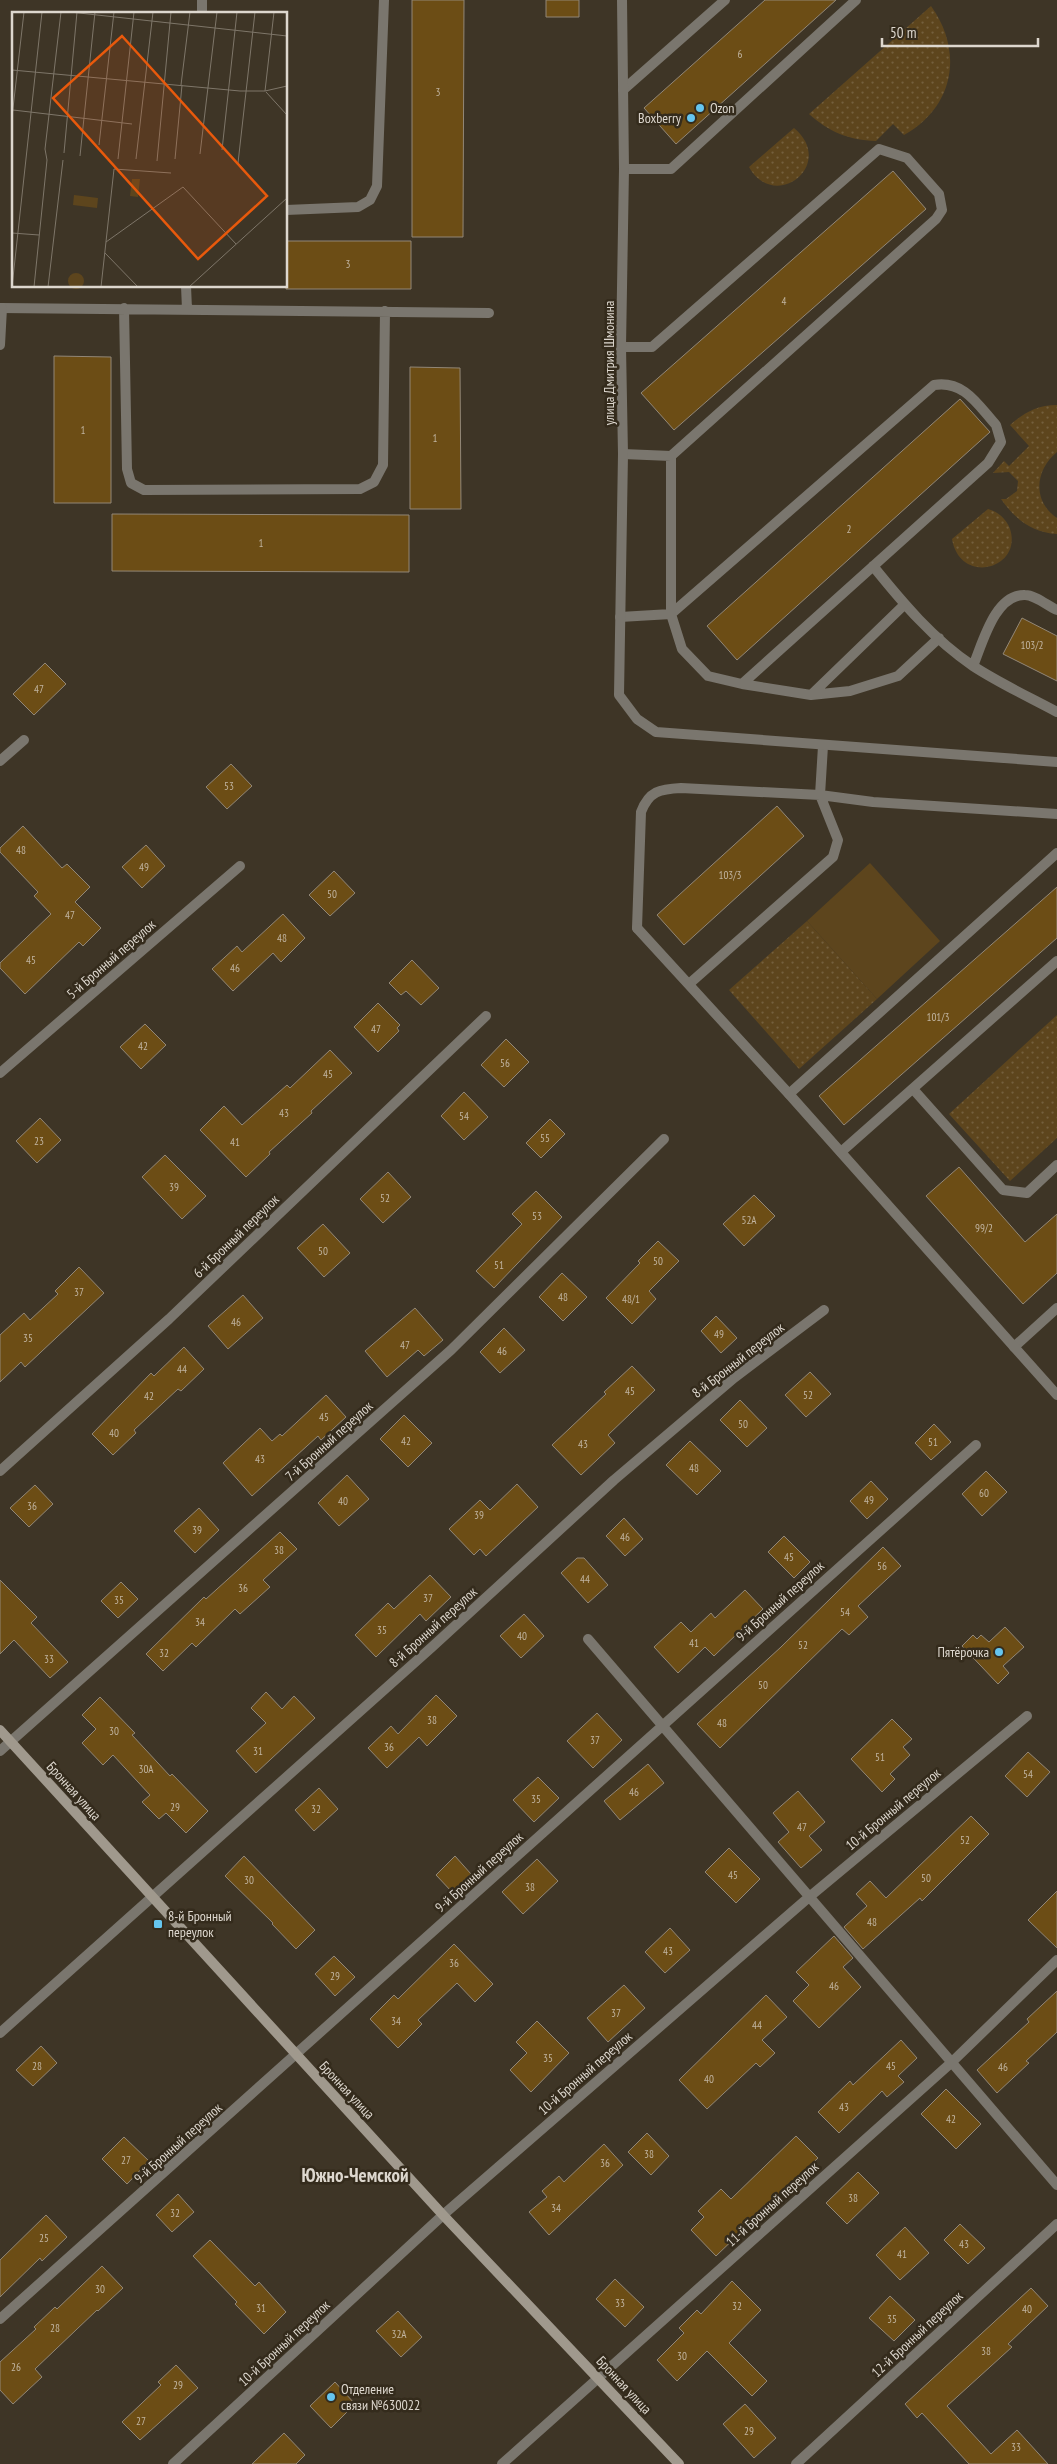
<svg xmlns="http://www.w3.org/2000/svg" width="1057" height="2464" viewBox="0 0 1057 2464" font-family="'PT Sans Narrow',sans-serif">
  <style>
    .green { fill: url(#green-dots) }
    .pitch { fill: #5d451d }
    .building { fill: #6c4d15; stroke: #928777 }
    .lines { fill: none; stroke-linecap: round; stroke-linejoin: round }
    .lane { stroke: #7a766e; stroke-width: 10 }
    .street { stroke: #7a766e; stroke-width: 10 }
    .secondary { stroke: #a0998d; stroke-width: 10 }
    .poi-dot { fill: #65c5ee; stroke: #342b1c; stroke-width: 2 }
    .labels { text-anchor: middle; stroke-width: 5; stroke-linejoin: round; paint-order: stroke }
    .number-label { font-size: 11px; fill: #c1b4a0 }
    .poi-label { font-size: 14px; fill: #ddd7ce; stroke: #342b1c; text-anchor: start }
    .street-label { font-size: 14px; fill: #ddd7ce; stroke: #342b1c }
    .district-label { font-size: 19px; font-weight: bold; fill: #ddd7ce; stroke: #342b1c }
    .inset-road { fill: none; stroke: #7e7669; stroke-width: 1 }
    .view { fill: #e8590c; fill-opacity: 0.15; stroke: #e8590c; stroke-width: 2.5 }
    .inset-edge { fill: none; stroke: #ddd7ce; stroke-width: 2.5 }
  </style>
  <defs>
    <pattern id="green-dots" width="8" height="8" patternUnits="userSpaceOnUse" patternTransform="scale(1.25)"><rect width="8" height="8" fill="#5d451d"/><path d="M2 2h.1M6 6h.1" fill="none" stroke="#745f3d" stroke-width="1.8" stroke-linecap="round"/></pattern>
  </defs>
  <rect width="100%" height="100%" fill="#3e3526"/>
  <path class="green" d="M931,6C964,52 954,107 904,135L893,124L876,141C849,140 829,132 809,114Z
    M794,128C837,164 775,213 749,167Z
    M1057,405V452C1035,470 1032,501 1057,518V534C1032,533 1015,519 1001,499H1006L1017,491L1018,481L1009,472L993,473L1004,461L1009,466L1029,446L1010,425C1024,413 1037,405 1057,405Z
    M988,509C998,512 1006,518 1010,529C1023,569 960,586 952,539Z
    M807,921L877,999L799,1069L729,990Z
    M1057,1015V1138L1010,1181L949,1114Z"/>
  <path class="pitch" d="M870,863L940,941L877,999L807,921Z"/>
  <path class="building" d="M412,0H464L463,237H412Z
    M546,0H579V17H546Z
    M765,0H836L676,144L644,108Z
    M893,171L926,209L674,430L641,393Z
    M286,241H411V289H286Z
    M54,356L111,357V503H54Z
    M410,367L460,368L461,509H410Z
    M960,399L990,432L737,660L707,626Z
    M112,514L409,515V572L112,571Z
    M1022,618L1057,636V681L1003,654Z
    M45,663L66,684L34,715L13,694Z
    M231,764L252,786L227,809L206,787Z
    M777,806L804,836L684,945L657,915Z
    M23,826L62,868L67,864L90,887L75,902L101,928L83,946L79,942L25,994L0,968V963L51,914L34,896L38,892L0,852V848Z
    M146,845L165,866L142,888L122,867Z
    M334,871L355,893L330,916L309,895Z
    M1057,887V938L844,1125L819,1096Z
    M283,914L305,938L281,962L273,953L233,991L212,969L237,946L242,952Z
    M412,960L439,988L421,1005L406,991L401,995L389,983Z
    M378,1003L400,1025L397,1028L399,1031L378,1052L354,1027Z
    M145,1024L166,1045L141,1069L120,1047Z
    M506,1039L529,1062L504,1087L481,1065Z
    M330,1050L352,1073L311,1111L312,1113L269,1152L270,1154L246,1177L200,1130L224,1106L242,1125L287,1085L290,1088Z
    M464,1092L488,1117L464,1140L441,1116Z
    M40,1118L61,1140L37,1163L16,1141Z
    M550,1119L565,1134L541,1158L526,1143Z
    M165,1155L206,1196L182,1219L142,1177Z
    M959,1167L1025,1242L1057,1214V1273L1023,1304L926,1196Z
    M388,1172L411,1197L383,1223L360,1199Z
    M536,1191L562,1217L494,1288L476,1271L522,1224L512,1214Z
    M754,1195L775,1216L744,1246L723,1224Z
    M323,1224L350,1253L324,1277L297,1248Z
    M658,1241L679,1261L649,1291L656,1299L632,1324L606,1298L640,1263L638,1261Z
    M79,1267L104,1293L25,1367L21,1362L0,1382V1335L24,1313L30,1320L58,1294L55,1291Z
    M562,1273L587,1297L563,1321L539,1297Z
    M243,1295L263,1318L228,1349L208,1326Z
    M415,1308L443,1340L424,1356L418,1350L387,1377L365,1351Z
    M716,1316L737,1338L721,1353L701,1331Z
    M504,1328L525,1350L500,1373L480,1352Z
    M184,1347L204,1369L181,1391L178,1389L134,1430L136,1433L113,1455L92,1434L151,1373L154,1376Z
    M632,1366L655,1390L608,1435L615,1443L581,1475L552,1445L606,1394L604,1392Z
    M810,1372L831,1394L806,1417L785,1395Z
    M326,1395L346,1417L321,1440L318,1436L252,1496L223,1463L260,1428L272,1441L280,1434L282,1436Z
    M740,1400L767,1428L747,1447L720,1420Z
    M404,1415L432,1443L408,1467L380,1439Z
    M934,1424L951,1442L931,1460L915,1443Z
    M690,1441L721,1471L697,1495L666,1465Z
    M986,1471L1007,1492L982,1516L962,1494Z
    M347,1475L369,1499L339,1526L318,1503Z
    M871,1481L888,1499L867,1519L850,1501Z
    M517,1484L538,1507L486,1556L480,1549L474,1555L449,1529L480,1500L490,1510Z
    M35,1485L53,1504L29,1527L10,1508Z
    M199,1508L219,1530L195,1553L174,1531Z
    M624,1518L643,1539L625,1556L606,1536Z
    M280,1532L297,1549L263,1580L270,1587L240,1614L235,1609L196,1647L192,1643L163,1671L146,1654L204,1597L206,1599Z
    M784,1536L810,1562L794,1578L768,1552Z
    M883,1547L901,1566L858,1606L868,1617L849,1635L842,1629L720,1748L697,1724L781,1647Z
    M577,1558H584L608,1585L588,1603L561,1573Z
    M430,1575L451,1597L426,1621L420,1614L376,1657L355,1635L388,1603L394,1609Z
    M0,1580L37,1617L31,1623L68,1662L50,1678L14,1640L0,1654Z
    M121,1582L138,1599L118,1618L101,1601Z
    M745,1590L763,1609L714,1656L705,1647L678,1673L654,1647L681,1622L691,1632L711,1613L715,1618Z
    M524,1614L544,1636L521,1658L500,1636Z
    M1005,1627L1024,1647L1003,1666L1009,1673L998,1684L962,1646L973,1635L977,1639L981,1635L989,1642Z
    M266,1692L282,1709L294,1696L315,1718L256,1773L236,1751L266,1723L251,1708Z
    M436,1695L457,1716L427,1746L419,1737L387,1768L368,1748L391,1726L398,1734Z
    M100,1697L135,1733L132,1735L170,1776L172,1774L208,1811L186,1833L166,1813L159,1819L142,1802L150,1795L113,1755L103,1765L82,1743L96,1729L82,1715Z
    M597,1713L622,1740L593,1768L567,1741Z
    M892,1719L912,1739L903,1747L910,1755L890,1774L895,1779L882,1792L851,1759Z
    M1028,1752L1050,1772L1027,1797L1005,1776Z
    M648,1764L664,1783L620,1820L604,1801Z
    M538,1777L559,1798L534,1822L513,1800Z
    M319,1788L338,1809L314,1831L295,1810Z
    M798,1791L825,1822L809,1836L822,1850L801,1868L778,1842L789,1832L773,1813Z
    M971,1816L989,1834L922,1901L920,1898L863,1949L844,1927L867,1906L856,1894L870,1881L886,1898Z
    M729,1848L760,1879L736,1903L705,1872Z
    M244,1856L315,1930L296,1949L272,1924L273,1923L225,1876Z
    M455,1856L471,1874L452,1892L436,1875Z
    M537,1859L558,1881L523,1914L502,1892Z
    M1057,1891V1948L1028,1920Z
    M670,1928L690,1950L665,1973L645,1952Z
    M834,1936L853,1958L843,1967L861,1987L819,2028L793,2001L809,1985L796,1972Z
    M454,1944L493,1984L475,2002L457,1983L418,2020L422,2024L398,2048L370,2019L394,1995L398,1999Z
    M334,1956L355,1977L335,1996L315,1974Z
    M624,1985L645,2008L608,2042L587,2018Z
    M1057,1991V2032L1026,2061L1029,2063L997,2093L977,2070L1029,2022L1027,2019Z
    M766,1995L787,2017L762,2040L775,2053L760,2067L756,2063L707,2109L679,2080Z
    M537,2021L569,2053L531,2092L510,2070L527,2053L516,2042Z
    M901,2040L917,2058L898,2076L904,2082L887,2097L882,2091L839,2133L818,2112L850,2081L853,2085Z
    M41,2046L57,2063L33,2086L16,2070Z
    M946,2089L981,2124L956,2149L921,2114Z
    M647,2133L669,2156L651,2175L628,2152Z
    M796,2136L818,2158L716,2256L691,2230L704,2217L698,2211L721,2189L731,2199Z
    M124,2137L149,2161L127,2184L102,2159Z
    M604,2144L623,2165L549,2235L529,2212L547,2197L542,2191L559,2176L564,2182Z
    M858,2172L879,2193L847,2224L826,2203Z
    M178,2194L194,2212L172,2232L156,2215Z
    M46,2215L67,2237L42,2261L40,2258L0,2297V2260Z
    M960,2224L985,2248L968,2264L944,2240Z
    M905,2227L929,2253L900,2280L876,2255Z
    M210,2240L255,2286L259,2282L286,2312L264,2334L235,2304L237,2302L193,2256Z
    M102,2266L123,2288L98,2311L97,2310L35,2369L42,2377L13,2404L0,2390V2362L36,2329L34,2327L55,2307L57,2309Z
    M615,2279L644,2307L625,2327L596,2299Z
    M732,2281L761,2310L729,2343L767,2381L752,2396L707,2351L677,2381L657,2360L684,2333L679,2328L697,2310L701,2314Z
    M1031,2288L1048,2306L1008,2344L1012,2347L947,2406L991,2454L1017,2430L1048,2464H969L922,2413L917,2418L905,2404Z
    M890,2296L915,2320L894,2341L869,2318Z
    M398,2311L422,2337L401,2357L376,2331Z
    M176,2365L198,2388L140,2440L122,2422L161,2385L158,2382Z
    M335,2382L355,2404L331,2428L310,2406Z
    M745,2404L776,2438L754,2458L723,2424Z
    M284,2433L305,2455L296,2464H252Z"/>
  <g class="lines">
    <path class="lane" d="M202,14V0
      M623,90L725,0
      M624,169H671L856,0
      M286,210L358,207L370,200L377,186L384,0
      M186,286L187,309
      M0,308L489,313
      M124,308L127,469L131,483L144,490L360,489L374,482L383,465L385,311
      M621,347H652L879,149L907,158L939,194L942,210L936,219L671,456L623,454
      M671,456V614L934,385C964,380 978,405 996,425L1001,442L988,463L742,684
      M873,566C902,602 933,639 973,666C999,683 1029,697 1057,712
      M620,617L671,614L682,649L708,676L742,684L811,695L850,691L898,676L939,638
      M973,666C983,642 995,594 1025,595C1035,595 1048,606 1057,610
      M811,695L904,605
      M637,928L641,812C649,791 660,789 681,788L820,795L873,802L1057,814
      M689,984L833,857L838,840L820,795L823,746
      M913,1089L1003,1190L1027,1193L1057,1165
      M789,1094L1057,853
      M841,1152L1057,961
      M1014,1347L1057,1308"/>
    <path class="street" d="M622,0L624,169L621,347L623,454L619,695L637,719L656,732L1057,762
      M0,345L2,308
      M0,761L24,740
      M637,928L789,1094L1057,1395
      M0,1073L240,866
      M0,1471L169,1319L486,1016
      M588,1639L1057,2185
      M0,1751L451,1350L664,1139
      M0,2033L432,1647L614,1480L734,1378L824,1310
      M0,2319C326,2029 649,1735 976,1445
      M173,2464L443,2215L808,1898L1027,1716
      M502,2464L952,2062L1057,1960
      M796,2464L1057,2224"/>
    <path class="secondary" d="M0,1730L443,2215L679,2464"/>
  </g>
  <g class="poi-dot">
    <circle cx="700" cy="108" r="5"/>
    <circle cx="691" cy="118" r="5"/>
    <circle cx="999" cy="1652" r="5"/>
    <rect x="153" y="1919" width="10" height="10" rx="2.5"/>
    <circle cx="331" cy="2397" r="5"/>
  </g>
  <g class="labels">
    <g class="number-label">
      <text x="740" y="58">6</text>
      <text x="438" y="96">3</text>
      <text x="348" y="268">3</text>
      <text x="784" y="305">4</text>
      <text x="83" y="434">1</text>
      <text x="435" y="442">1</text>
      <text x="849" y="533">2</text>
      <text x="261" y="547">1</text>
      <text x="1032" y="649">103/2</text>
      <text x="39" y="693">47</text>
      <text x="229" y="790">53</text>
      <text x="21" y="854">48</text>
      <text x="144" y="871">49</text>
      <text x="730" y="879">103/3</text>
      <text x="332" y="898">50</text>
      <text x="70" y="919">47</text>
      <text x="282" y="942">48</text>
      <text x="31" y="964">45</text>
      <text x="235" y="972">46</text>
      <text x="938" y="1021">101/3</text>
      <text x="376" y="1033">47</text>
      <text x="143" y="1050">42</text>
      <text x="505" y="1067">56</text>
      <text x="328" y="1078">45</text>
      <text x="284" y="1117">43</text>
      <text x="464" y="1120">54</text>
      <text x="545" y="1142">55</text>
      <text x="39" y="1145">23</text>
      <text x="235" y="1146">41</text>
      <text x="174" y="1191">39</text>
      <text x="385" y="1202">52</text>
      <text x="537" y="1220">53</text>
      <text x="749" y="1224">52А</text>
      <text x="984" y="1232">99/2</text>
      <text x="323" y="1255">50</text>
      <text x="658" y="1265">50</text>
      <text x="499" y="1269">51</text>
      <text x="79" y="1296">37</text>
      <text x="563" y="1301">48</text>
      <text x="631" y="1303">48/1</text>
      <text x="236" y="1326">46</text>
      <text x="719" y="1338">49</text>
      <text x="28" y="1342">35</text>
      <text x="405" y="1349">47</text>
      <text x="502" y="1355">46</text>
      <text x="182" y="1373">44</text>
      <text x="630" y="1395">45</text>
      <text x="808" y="1399">52</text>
      <text x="149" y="1400">42</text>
      <text x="324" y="1421">45</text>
      <text x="743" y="1428">50</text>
      <text x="114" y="1437">40</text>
      <text x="406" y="1445">42</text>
      <text x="933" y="1446">51</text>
      <text x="583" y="1448">43</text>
      <text x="260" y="1463">43</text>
      <text x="694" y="1472">48</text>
      <text x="984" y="1497">60</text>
      <text x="869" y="1504">49</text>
      <text x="343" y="1505">40</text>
      <text x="32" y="1510">36</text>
      <text x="479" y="1519">39</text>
      <text x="197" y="1534">39</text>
      <text x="625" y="1541">46</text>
      <text x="279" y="1554">38</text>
      <text x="789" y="1561">45</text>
      <text x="882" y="1570">56</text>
      <text x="585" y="1583">44</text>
      <text x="243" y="1592">36</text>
      <text x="428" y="1602">37</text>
      <text x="119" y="1604">35</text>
      <text x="845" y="1616">54</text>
      <text x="200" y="1626">34</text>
      <text x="382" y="1634">35</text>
      <text x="522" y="1640">40</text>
      <text x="694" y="1647">41</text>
      <text x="803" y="1649">52</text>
      <text x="164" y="1657">32</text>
      <text x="49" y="1663">33</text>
      <text x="763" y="1689">50</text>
      <text x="432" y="1724">38</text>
      <text x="722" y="1727">48</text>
      <text x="114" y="1735">30</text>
      <text x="595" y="1744">37</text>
      <text x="389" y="1751">36</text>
      <text x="258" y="1755">31</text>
      <text x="880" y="1761">51</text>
      <text x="146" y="1773">30А</text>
      <text x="1028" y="1778">54</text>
      <text x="634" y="1796">46</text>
      <text x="536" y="1803">35</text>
      <text x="175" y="1811">29</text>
      <text x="316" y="1813">32</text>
      <text x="802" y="1831">47</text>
      <text x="965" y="1844">52</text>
      <text x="733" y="1879">45</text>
      <text x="926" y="1882">50</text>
      <text x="249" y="1884">30</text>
      <text x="530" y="1891">38</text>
      <text x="872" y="1926">48</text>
      <text x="668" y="1955">43</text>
      <text x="454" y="1967">36</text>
      <text x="335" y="1980">29</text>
      <text x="834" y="1990">46</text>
      <text x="616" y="2017">37</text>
      <text x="396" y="2025">34</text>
      <text x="757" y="2029">44</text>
      <text x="548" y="2062">35</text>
      <text x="37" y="2070">28</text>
      <text x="891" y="2070">45</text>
      <text x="1003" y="2071">46</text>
      <text x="709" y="2083">40</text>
      <text x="844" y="2111">43</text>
      <text x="951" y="2123">42</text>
      <text x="649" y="2158">38</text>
      <text x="126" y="2164">27</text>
      <text x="605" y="2167">36</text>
      <text x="853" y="2202">38</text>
      <text x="556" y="2212">34</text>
      <text x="175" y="2217">32</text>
      <text x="44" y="2242">25</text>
      <text x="964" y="2248">43</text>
      <text x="902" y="2258">41</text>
      <text x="100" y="2293">30</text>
      <text x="620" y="2307">33</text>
      <text x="737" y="2310">32</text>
      <text x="261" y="2312">31</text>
      <text x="1027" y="2313">40</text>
      <text x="892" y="2323">35</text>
      <text x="55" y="2332">28</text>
      <text x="399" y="2338">32А</text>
      <text x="986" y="2355">38</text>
      <text x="682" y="2360">30</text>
      <text x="16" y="2371">26</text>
      <text x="178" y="2389">29</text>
      <text x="141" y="2425">27</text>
      <text x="749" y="2435">29</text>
      <text x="1016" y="2451">33</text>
    </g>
    <g class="poi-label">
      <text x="710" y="113">Ozon</text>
      <text x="681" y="123" text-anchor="end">Boxberry</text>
      <text x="989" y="1657" text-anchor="end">Пятёрочка</text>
      <text x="168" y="1921">8-й Бронный<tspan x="168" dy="16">переулок</tspan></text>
      <text x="341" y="2394">Отделение<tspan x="341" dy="16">связи №630022</tspan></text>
    </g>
    <g class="street-label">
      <text transform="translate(609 363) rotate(-90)" y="5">улица Дмитрия Шмонина</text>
      <text transform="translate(111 959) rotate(-41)" y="5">5-й Бронный переулок</text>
      <text transform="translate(236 1236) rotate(-44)" y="5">6-й Бронный переулок</text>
      <text transform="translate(738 1360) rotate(-38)" y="5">8-й Бронный переулок</text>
      <text transform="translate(329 1441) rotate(-42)" y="5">7-й Бронный переулок</text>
      <text transform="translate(780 1601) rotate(-42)" y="5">9-й Бронный переулок</text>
      <text transform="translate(433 1627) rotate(-42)" y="5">8-й Бронный переулок</text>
      <text transform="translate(74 1791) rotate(48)" y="5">Бронная улица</text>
      <text transform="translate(893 1809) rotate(-40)" y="5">10-й Бронный переулок</text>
      <text transform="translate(479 1872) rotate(-42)" y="5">9-й Бронный переулок</text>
      <text transform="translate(585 2073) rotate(-41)" y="5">10-й Бронный переулок</text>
      <text transform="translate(347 2090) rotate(47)" y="5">Бронная улица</text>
      <text transform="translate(178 2143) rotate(-42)" y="5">9-й Бронный переулок</text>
      <text transform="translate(772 2204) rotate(-42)" y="5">11-й Бронный переулок</text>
      <text transform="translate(917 2334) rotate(-43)" y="5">12-й Бронный переулок</text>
      <text transform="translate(284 2343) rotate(-43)" y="5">10-й Бронный переулок</text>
      <text transform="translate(624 2385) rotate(47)" y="5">Бронная улица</text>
    </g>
    <g class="district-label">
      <text x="355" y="2182">Южно-Чемской</text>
    </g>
  </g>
  <g transform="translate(12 12)">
    <rect width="275" height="275" fill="#3e3526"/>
    <path d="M120,167H128L126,185L118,184ZM62,183L86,186L85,196L61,193ZM56 269a8 8 0 1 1 16 0a8 8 0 1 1-16 0Z" fill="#5d451d"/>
    <path class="inset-road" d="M58,0L275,24M0,58L228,79H253L275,74M169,73L178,0M253,79L262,0M254,80L275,103M1,98L120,112M0,105L12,0M87,133L102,0M210,138L225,0M52,141L65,0M188,142L205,0M68,144L83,0M106,147L122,0M124,147L141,0M163,147L170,73M145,149L159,0M237,164L226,151L243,0M0,221L27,223M94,230L171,175L224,232M93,241L126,275M0,275L30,0M22,275L35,148L33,137L49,0M36,275L51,148M89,275L102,157L159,161M177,275L275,186"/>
    <path class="view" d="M110,24L255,184L186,247L41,86Z"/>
    <rect width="275" height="275" class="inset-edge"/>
  </g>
  <path d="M882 38v8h156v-8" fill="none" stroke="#ddd7ce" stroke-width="2.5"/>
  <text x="890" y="38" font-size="15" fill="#ddd7ce" stroke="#342b1c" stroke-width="4" paint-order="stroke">50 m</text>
</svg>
